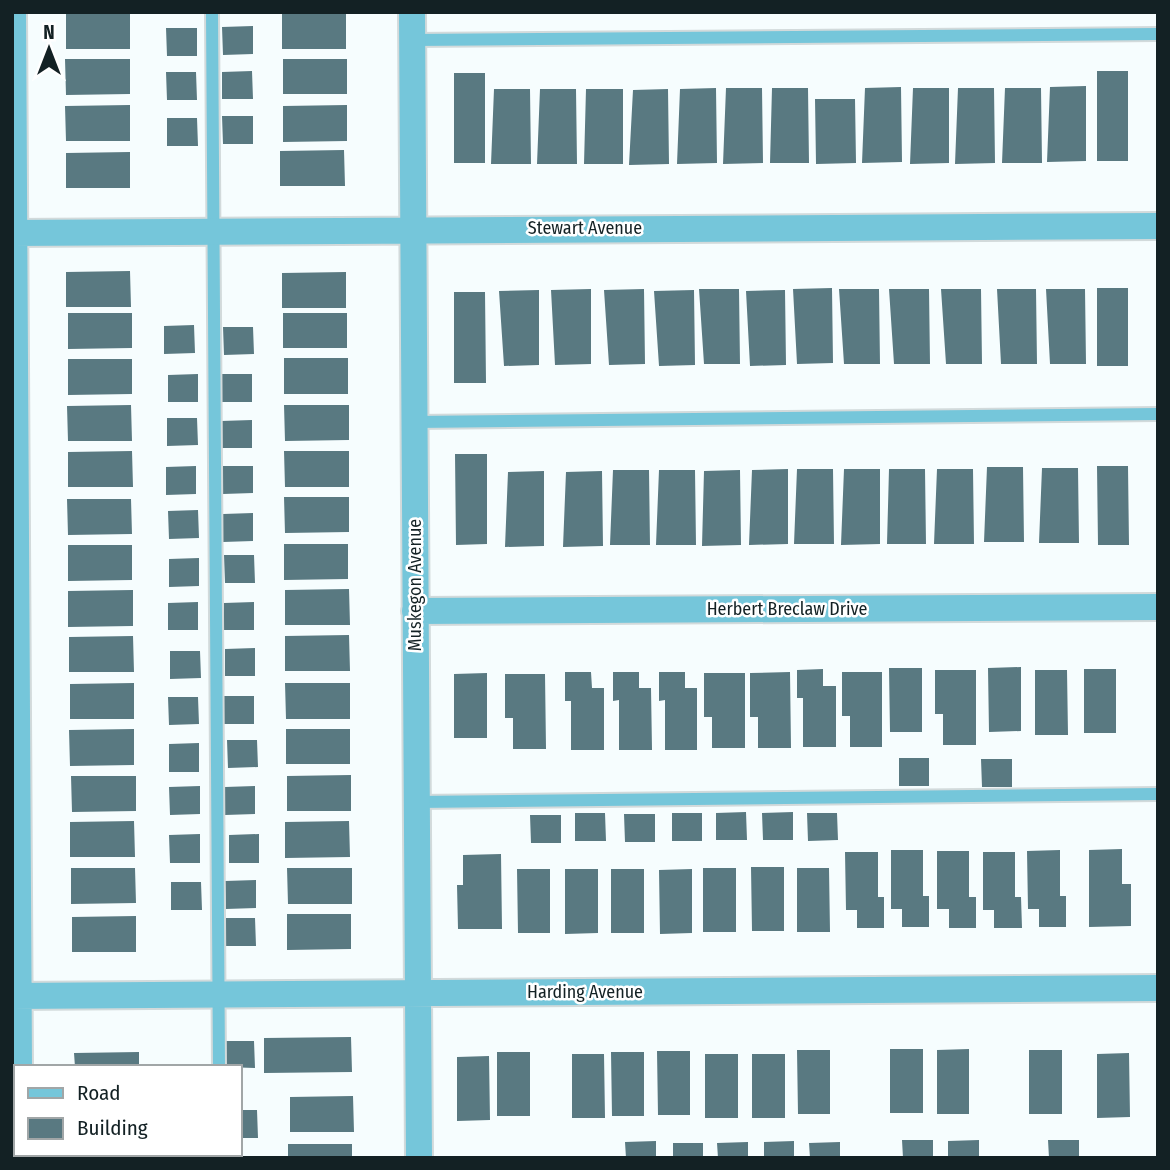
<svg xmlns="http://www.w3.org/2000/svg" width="1170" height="1170" viewBox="0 0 1170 1170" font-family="'Fira Sans Condensed',sans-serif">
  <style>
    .building { fill: #597981 }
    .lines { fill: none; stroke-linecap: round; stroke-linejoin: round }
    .lane-casing { stroke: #d2dadb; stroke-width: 16 }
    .street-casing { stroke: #d2dadb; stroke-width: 30 }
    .lane { stroke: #75c6da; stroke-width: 12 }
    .street { stroke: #75c6da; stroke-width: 26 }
    .labels { text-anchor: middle; stroke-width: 5; stroke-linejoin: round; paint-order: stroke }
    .street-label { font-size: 18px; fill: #132124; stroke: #fff }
  </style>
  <rect width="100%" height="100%" fill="#f6fdfe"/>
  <path class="building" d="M130,13V49H66V14Z
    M346,13V49H282V14Z
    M253,26V54L223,55L222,27Z
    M166,28H197V56H167Z
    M65,59H130V94L66,95Z
    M283,59H347V94H283Z
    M252,71L253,99H222V72Z
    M1097,71H1128V161H1097Z
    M166,72H196L197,100H167Z
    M454,73H485V163H454Z
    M1086,86V161L1047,162L1050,87Z
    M901,87L902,162L862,163L865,88Z
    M716,88L717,163L677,164L680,89Z
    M726,88H762L763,163L723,164Z
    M772,88H808L809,163H770Z
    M913,88H949V163L910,164Z
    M958,88H994L995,163L955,164Z
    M1005,88H1041L1042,163H1002Z
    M494,89H530L531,164H491Z
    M540,89H576L577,164H537Z
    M586,89H623V164H584Z
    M668,89L669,164L629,165L633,90Z
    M815,99H855L856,163L816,164Z
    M130,105V141H66L65,106Z
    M347,105V141L283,142V106Z
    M222,116H253V144H223Z
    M167,118H197L198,146H167Z
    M344,150L345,186H280V151Z
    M130,152V188H66V153Z
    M130,271L131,307H66V272Z
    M346,272V308H282V273Z
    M832,288L833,363L797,364L793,289Z
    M1097,288H1128V366H1097Z
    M591,289V364L555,365L551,290Z
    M644,289L645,364L609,365L604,290Z
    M699,289H739L740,364H704Z
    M839,289H879L880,364H844Z
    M889,289H929L930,364H894Z
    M941,289H981L982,364H946Z
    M997,289H1036L1037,364H1001Z
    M1046,289H1085L1086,364H1050Z
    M539,290V365L504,366L499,291Z
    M694,290L695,365L659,366L654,291Z
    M785,290L786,365L750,366L746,291Z
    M454,292H485L486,383H454Z
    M68,313H132V348L68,349Z
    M283,313H347V348H283Z
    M194,325L195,353L164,354V326Z
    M223,327H253L254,354L224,355Z
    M284,358H348V394H284Z
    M68,359H132V394L68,395Z
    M198,374V402H168V375Z
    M221,374H252V402H222Z
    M131,405L132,441H68L67,406Z
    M284,405H349V440L285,441Z
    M167,418H197L198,445L167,446Z
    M252,420V448H222L221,421Z
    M132,451L133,487H68V452Z
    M284,451H349V487H285Z
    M455,454H487V544L456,545Z
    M196,466V494L166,495V467Z
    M222,466H253V493L223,494Z
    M1097,466H1128L1129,545H1098Z
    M987,467H1023L1024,542H984Z
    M1042,468H1078L1079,543H1039Z
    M788,469V544L749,545L752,470Z
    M797,469H833L834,544H794Z
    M844,469H880V544L841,545Z
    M889,469H925L926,544H887Z
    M937,469H973L974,544H934Z
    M613,470H649L650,545H610Z
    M659,470H695L696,545H656Z
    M740,470L741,545L702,546L704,471Z
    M544,471V546L505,547L508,472Z
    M602,471L603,546L563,547L566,472Z
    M284,497H349V532L285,533Z
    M67,499H131L132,534L68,535Z
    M198,510L199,538L169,539L168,511Z
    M253,513V541L223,542V514Z
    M284,544H348V579L284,580Z
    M68,545H132V580L68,581Z
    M224,555H254L255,583H225Z
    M199,558V586L169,587V559Z
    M349,589L350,625H285V590Z
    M133,590V626L68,627V591Z
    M198,602V630H168V603Z
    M254,602V630H224V603Z
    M349,635L350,671H285V636Z
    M133,636L134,672H69V637Z
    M255,648V676H225V649Z
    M170,651H200L201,678L170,679Z
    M1021,667V731L989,732L988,668Z
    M889,668H922V732H890Z
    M823,669V686H836V747H803V698H797V670Z
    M1084,669H1116V733H1084Z
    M935,670H976V745H943V714H935Z
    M1035,670H1067L1068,735H1035Z
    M565,672H591L592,688H604V750H571V701H565Z
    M613,672H639V688H651L652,750H619V700L613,701Z
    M659,672H685V688H697V750H665V700L659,701Z
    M790,672L791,748H758V717H750V673Z
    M842,672H882V747H850V716H842Z
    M487,673V738H454V674Z
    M704,673H745V748H712V717H704Z
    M505,674H545L546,749H513V718H505Z
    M134,683V719H70V684Z
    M285,683H350V719H286Z
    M224,696H254V724H224Z
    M168,697H198L199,724L169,725Z
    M134,729V765L70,766L69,730Z
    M286,729H350V764H286Z
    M227,740H257L258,767L228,768Z
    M199,743V772H169V744Z
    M899,758H929V786H899Z
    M981,759H1012V787H982Z
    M351,775V811H287V776Z
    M71,776H136V811L72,812Z
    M200,786V814L170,815L169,787Z
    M255,786V814L225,815V787Z
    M746,812L747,840H716V813Z
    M793,812V840H763L762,813Z
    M575,813H605L606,841H575Z
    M672,813H702V841H672Z
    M807,813H837L838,840L808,841Z
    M624,814H655V842H625Z
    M530,815H561V843H531Z
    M134,821L135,857H70V822Z
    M349,821L350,857L285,858V822Z
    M200,834V863H170L169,835Z
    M259,834V863H229V835Z
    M1122,849V884H1131V926L1089,927V850Z
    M891,850H923V896H929V927H902V909H891Z
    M1060,850V896H1066V927H1039V909H1028L1027,851Z
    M937,851H969V897H976V928H949V909H937Z
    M845,852H878V897H884V928H857V910H846Z
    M983,852H1015V897H1021L1022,928H994V910H983Z
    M501,854L502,929H458L457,885H463V855Z
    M751,867H784V931H752Z
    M71,868H135L136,903L71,904Z
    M287,868H352V904H288Z
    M703,868H736V932H703Z
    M797,868H829L830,932H797Z
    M517,869H550V933H518Z
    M565,869H598V933L565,934Z
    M611,869H644V933H611Z
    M692,869V933L660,934L659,870Z
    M256,880V908L226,909L225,881Z
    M171,882H201L202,910H171Z
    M287,914H351V949L287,950Z
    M136,916V952H72V917Z
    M225,918H255L256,946H225Z
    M351,1037L352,1072L264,1073V1038Z
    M224,1041H254L255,1068L225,1067Z
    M890,1049H923V1113H890Z
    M969,1049V1114H937V1050Z
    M797,1050H830V1114H798Z
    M1029,1050H1062V1114H1029Z
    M657,1051H690V1115H658Z
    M139,1052V1067H75L74,1053Z
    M497,1052H530V1116H497Z
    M611,1052H644V1116H612Z
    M1129,1053L1130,1117L1097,1118V1054Z
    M572,1054H604L605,1118H572Z
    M705,1054H738V1118H705Z
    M752,1054H785V1118H752Z
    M489,1056L490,1120L457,1121V1057Z
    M353,1096L354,1132H290V1097Z
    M240,1110H257L258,1138H240Z
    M902,1140H933V1158H903Z
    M979,1140V1158H948V1141Z
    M1048,1140H1079V1158H1049Z
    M656,1141V1158H626L625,1142Z
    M794,1141V1158H764V1142Z
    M748,1142V1158H718L717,1143Z
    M840,1142V1158H810L809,1143Z
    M673,1143H703V1158H673Z
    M288,1144H352V1158H288Z
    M70,1154H134V1158H70Z"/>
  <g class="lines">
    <defs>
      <path id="lane" d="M212,12L219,1067
        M412,40L1158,34
        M414,422L1158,414
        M416,802L1158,794
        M220,1154V1158"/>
      <path id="street" d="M13,12L19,1067
        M412,12L419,1158
        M12,233L1158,226
        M415,611L1158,607
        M12,996L1158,988
        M19,1154V1158"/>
    </defs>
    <use href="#lane" class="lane-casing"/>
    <use href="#street" class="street-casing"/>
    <use href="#lane" class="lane"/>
    <use href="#street" class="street"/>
  </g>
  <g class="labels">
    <g class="street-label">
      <text x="585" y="234">Stewart Avenue</text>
      <text transform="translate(415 585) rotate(-90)" y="6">Muskegon Avenue</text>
      <text x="787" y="615">Herbert Breclaw Drive</text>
      <text x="585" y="998">Harding Avenue</text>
    </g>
  </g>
  <rect width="1170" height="1170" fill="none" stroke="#132124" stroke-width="28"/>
  <rect x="14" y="1065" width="228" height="91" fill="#ffffff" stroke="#a1a6a7" stroke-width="2"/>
  <rect x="28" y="1088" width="35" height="10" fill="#75c6da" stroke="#a1a6a7" stroke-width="2"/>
  <text x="77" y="1100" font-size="21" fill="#132124">Road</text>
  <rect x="28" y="1118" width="35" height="21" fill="#597981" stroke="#a1a6a7" stroke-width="2"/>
  <text x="77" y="1135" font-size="21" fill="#132124">Building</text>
  <g transform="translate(49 49)" stroke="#ffffff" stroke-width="5" paint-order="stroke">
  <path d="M0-5L12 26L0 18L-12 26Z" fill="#132124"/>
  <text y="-10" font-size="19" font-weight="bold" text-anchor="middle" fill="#132124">N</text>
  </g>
</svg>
